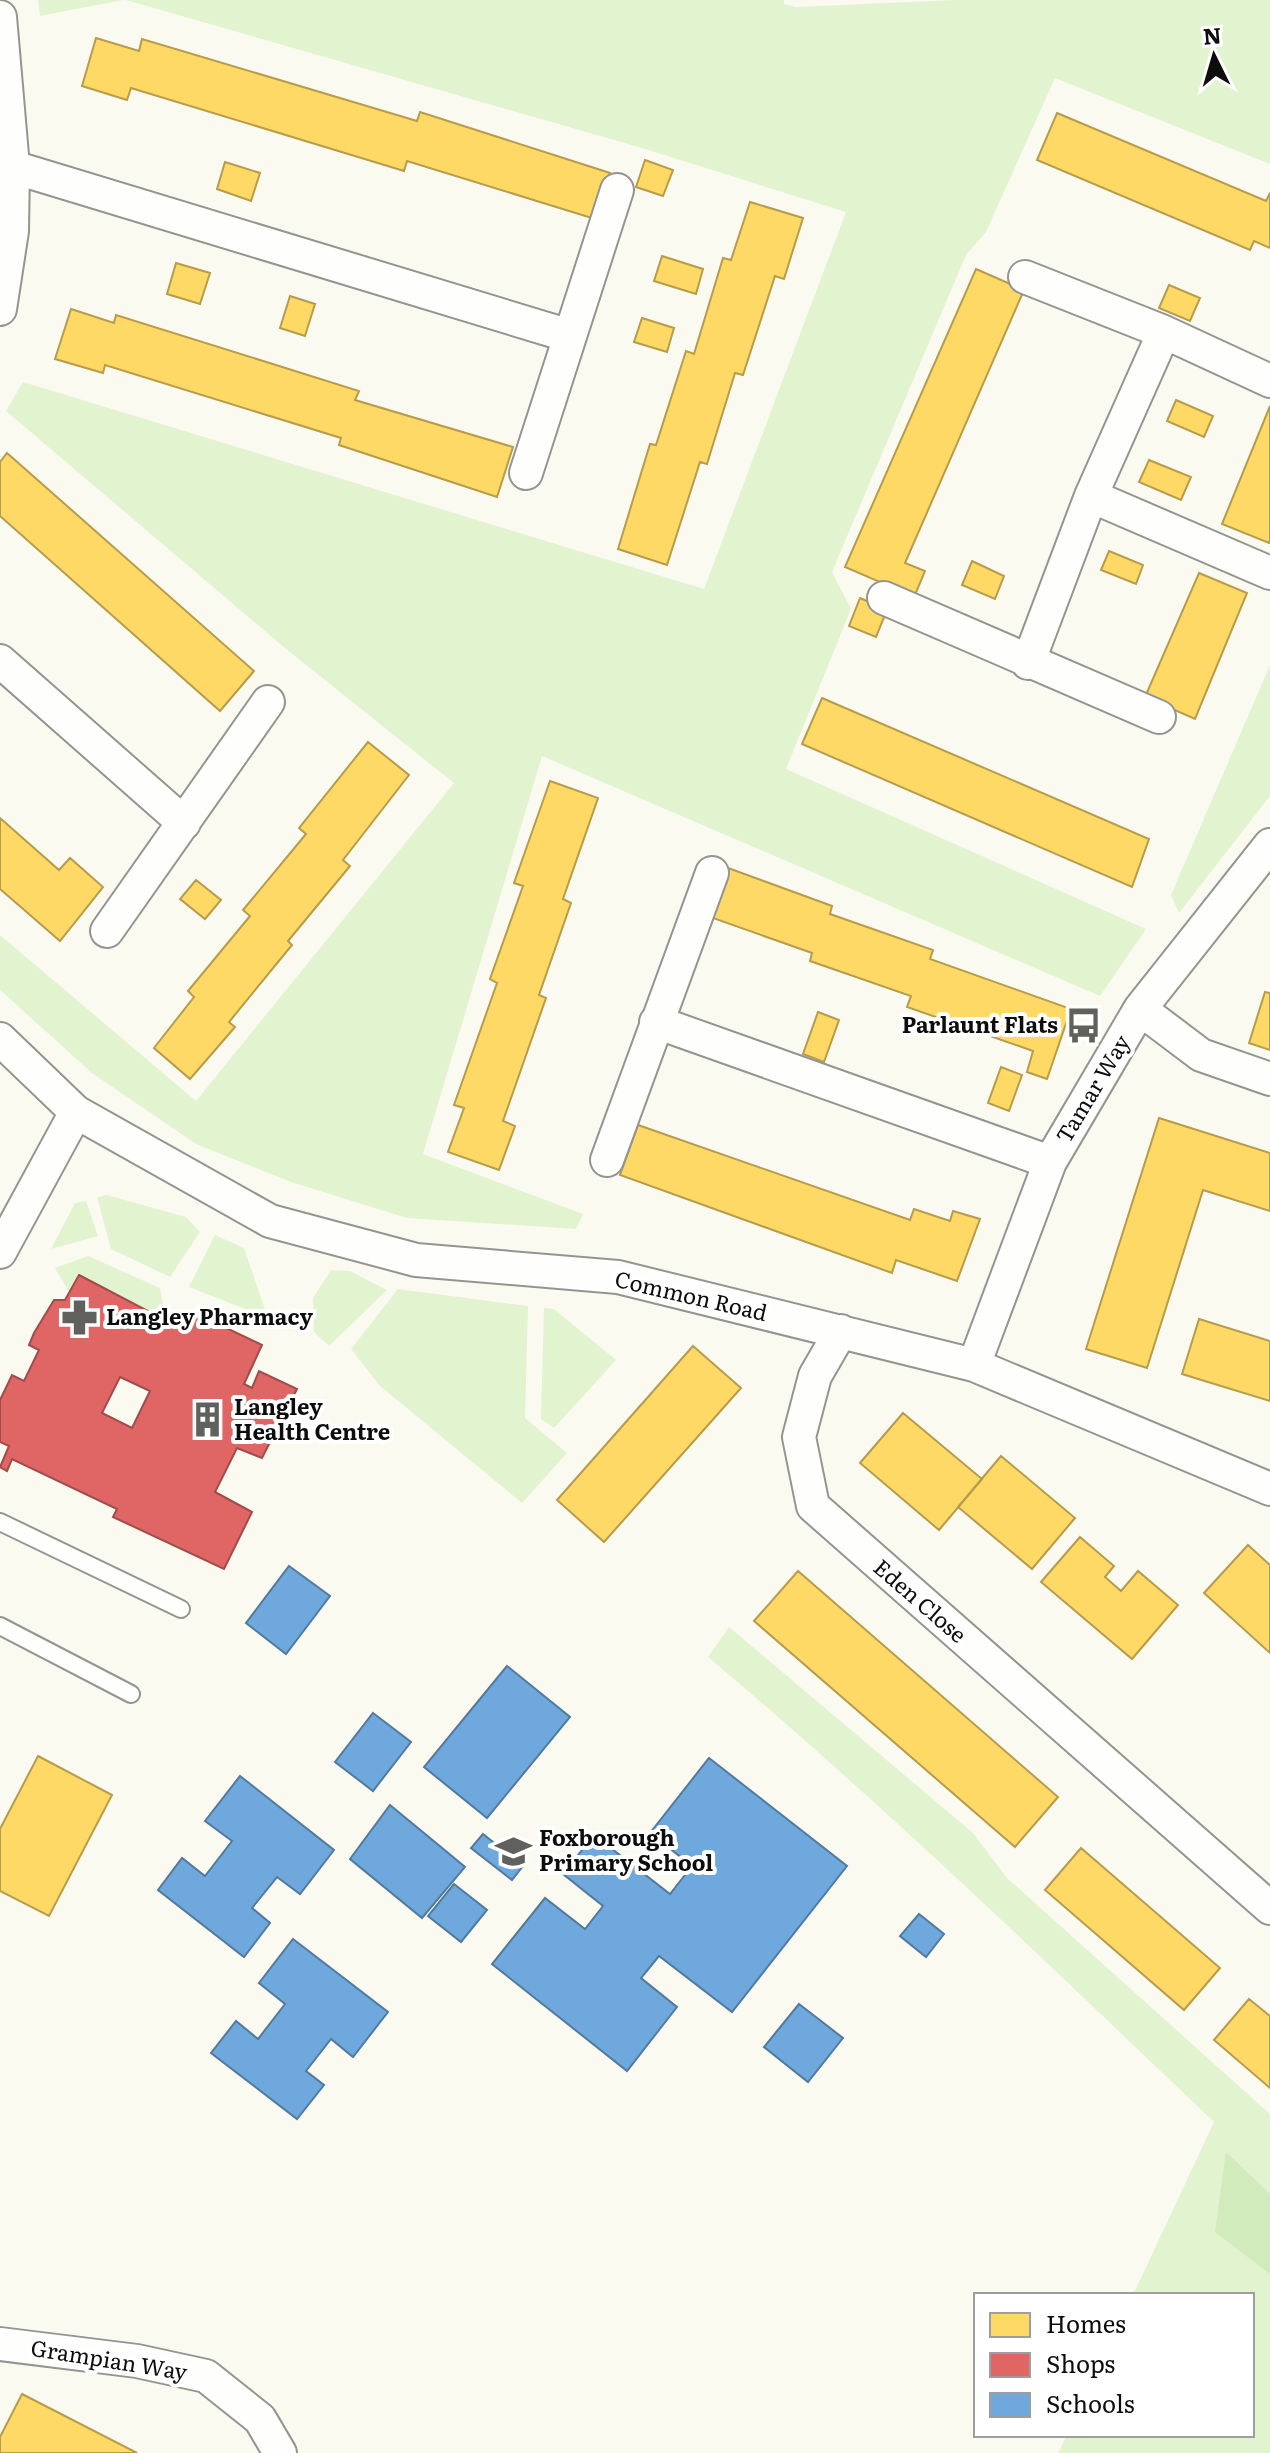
<svg xmlns="http://www.w3.org/2000/svg" width="1270" height="2453" viewBox="0 0 1270 2453" font-family="Literata,serif">
  <style>
    .green { fill: #e2f3cf }
    .forest { fill: #d1ebbc }
    .homes { fill: #ffd966; stroke: #b69c4b; stroke-width: 2 }
    .shops { fill: #e06666; stroke: #a14b4b; stroke-width: 2; fill-rule: evenodd }
    .schools { fill: #6fa8dc; stroke: #527a9e; stroke-width: 2 }
    .lines { fill: none; stroke-linecap: round; stroke-linejoin: round }
    .lane-casing { stroke: #949490; stroke-width: 20 }
    .street-casing { stroke: #949490; stroke-width: 36 }
    .lane { stroke: #fefefd; stroke-width: 16 }
    .street { stroke: #fefefd; stroke-width: 32 }
    .labels { text-anchor: middle; stroke-width: 8; stroke-linejoin: round; paint-order: stroke }
    .poi-label { font-size: 22px; font-weight: bold; fill: #0d0d0d; stroke: #fff; text-anchor: start }
    .street-label { font-size: 22px; fill: #0d0d0d; stroke: #fff }
  </style>
  <rect width="100%" height="100%" fill="#fbfaf1"/>
  <path class="green" d="M38,0H123L40,16Z
    M126,0H784V4L796,7L955,0H1270V164L1055,78L986,232L966,255L832,572L851,609L786,769L1146,929L1100,996L542,756L423,1154L583,1214L576,1229L407,1218L291,1182L196,1144L92,1073L0,990V935L196,1101L454,783L286,649L6,411L23,382L704,589L846,212L642,148Z
    M1270,665V796L1179,913L1171,895Z
    M107,1195L186,1217L200,1232L170,1277L111,1249L97,1197Z
    M86,1201L98,1236L51,1249L75,1203Z
    M215,1235L244,1248L268,1318L189,1287Z
    M88,1256L160,1288L166,1322L79,1275L69,1292L55,1268Z
    M331,1270L350,1271L387,1290L329,1346L314,1332L313,1298Z
    M398,1289L528,1306L525,1418L567,1453L522,1503L380,1386L351,1349Z
    M544,1308L554,1309L616,1360L554,1428L541,1419Z
    M729,1627L973,1833L1007,1878L1270,2114V2453H1058L1067,2435H1252V2295H1133L1214,2122C1048,1964 883,1804 708,1657Z"/>
  <path class="forest" d="M1226,2152L1270,2194V2274L1215,2232Z"/>
  <path class="homes" d="M96,38L139,51L142,39L417,121L420,112L610,173L595,219L407,161L404,171L131,88L127,100L82,86Z
    M1057,113L1266,201L1270,193V248L1254,241L1250,250L1037,160Z
    M645,160L673,170L663,196L636,187Z
    M225,162L260,173L251,201L217,189Z
    M750,202L803,218L784,279L775,276L743,375L735,373L707,464L700,462L667,565L618,549L650,444L656,445L686,351L694,354L723,258L731,260Z
    M662,256L703,269L696,294L654,281Z
    M176,263L210,273L200,304L167,294Z
    M976,269L1024,290L905,563L925,571L912,602L894,588L845,567Z
    M1169,285L1200,298L1190,321L1159,308Z
    M290,296L315,304L305,336L280,328Z
    M71,309L114,323L116,315L359,391L355,400L513,447L497,497L339,445L341,438L105,365L103,373L55,359Z
    M642,318L674,328L667,352L634,342Z
    M1176,400L1213,416L1204,437L1167,421Z
    M1270,406V540L1269,543L1222,524Z
    M7,453L254,671L220,711L0,516V462Z
    M1149,460L1191,477L1181,500L1139,482Z
    M1109,551L1143,565L1136,584L1101,570Z
    M972,561L1004,576L995,599L962,585Z
    M1199,573L1247,593L1195,719L1145,697Z
    M860,598L887,610L876,637L849,626Z
    M822,698L1149,839L1132,887L802,744Z
    M368,742L409,775L343,860L350,866L288,941L292,945L229,1022L235,1027L190,1079L154,1048L194,997L188,991L250,916L243,910L306,834L299,828Z
    M550,781L598,798L563,899L571,903L539,995L546,998L503,1121L515,1126L499,1170L448,1152L464,1108L454,1105L497,983L490,979L523,886L514,883Z
    M0,818L59,870L70,858L103,887L60,941L0,889Z
    M728,868L832,906L830,914L933,950L930,959L1071,1009L1047,1079L1027,1072L1033,1051L907,1007L911,996L810,961L812,953L710,917Z
    M196,880L221,900L205,919L180,899Z
    M1265,992L1270,993V1050L1249,1043Z
    M818,1012L839,1020L824,1062L803,1054Z
    M1001,1067L1022,1075L1009,1111L988,1103Z
    M1159,1118L1270,1153V1211L1203,1190L1147,1368L1086,1349Z
    M638,1125L910,1220L914,1209L950,1221L953,1211L980,1219L957,1281L896,1260L892,1273L620,1175Z
    M1199,1319L1270,1341V1401L1182,1374Z
    M693,1346L741,1388L604,1542L557,1500Z
    M903,1413L982,1479L939,1530L860,1463Z
    M1001,1456L1075,1518L1032,1569L958,1507Z
    M1080,1537L1114,1566L1105,1577L1121,1591L1138,1571L1178,1605L1132,1659L1041,1582Z
    M1248,1545L1270,1565V1653L1204,1593Z
    M798,1571L1058,1797L1015,1847L754,1621Z
    M38,1756L112,1795L49,1916L0,1891V1829Z
    M1081,1848L1220,1968L1184,2010L1045,1890Z
    M1249,1999L1270,2016V2088L1214,2040Z
    M22,2394L137,2453H0V2437Z"/>
  <path class="shops" d="M79,1275L182,1329L191,1311L262,1345L244,1384L252,1388L259,1371L297,1389L262,1458L237,1448L215,1492L252,1512L224,1569L113,1517L117,1509L12,1459L7,1471L0,1467L9,1446L0,1442V1400L12,1375L24,1381L39,1350L29,1345L34,1333L54,1300H65ZM120,1377L150,1391L132,1428L102,1413Z"/>
  <path class="schools" d="M289,1566L330,1596L286,1654L246,1623Z
    M507,1666L570,1717L487,1818L424,1767Z
    M373,1713L411,1742L373,1791L335,1762Z
    M709,1758L847,1866L732,2012L659,1956L641,1978L677,2007L627,2071L492,1964L545,1898L585,1929L603,1906L563,1874L594,1835L670,1894L692,1866L650,1833Z
    M240,1776L334,1850L300,1894L277,1877L252,1908L270,1923L244,1957L158,1890L182,1858L205,1876L232,1841L205,1821Z
    M390,1805L465,1867L422,1918L350,1859Z
    M483,1834L523,1866L512,1880L471,1848Z
    M454,1884L487,1910L461,1942L428,1916Z
    M919,1914L944,1934L926,1957L900,1936Z
    M293,1939L388,2012L353,2057L331,2039L306,2071L324,2085L297,2119L211,2053L236,2021L258,2039L285,2004L259,1983Z
    M799,2004L843,2038L808,2082L764,2047Z"/>
  <g class="lines">
    <defs>
      <path id="lane" d="M0,1522L181,1609
        M0,1626L131,1694"/>
      <path id="street" d="M0,17L13,167L12,231L0,309
        M13,167L570,336
        M1025,277L1164,332L1270,381
        M526,473L617,190
        M1091,496L1270,573
        M884,598L1159,717
        M0,661L184,823
        M1028,663L1091,496L1164,332
        M107,931L268,702
        M1140,1009L1201,1055L1270,1079
        M656,1022L1050,1162
        M0,1039L76,1112L270,1221L416,1260L618,1277L974,1365L1270,1489
        M607,1160L712,873
        M0,1252L76,1112
        M841,1331L815,1376L799,1437L813,1506L1270,1908
        M974,1365L1050,1162L1140,1009L1270,845
        M0,2344L137,2361L206,2376L260,2419L280,2453"/>
    </defs>
    <use href="#lane" class="lane-casing"/>
    <use href="#street" class="street-casing"/>
    <use href="#lane" class="lane"/>
    <use href="#street" class="street"/>
  </g>
  <defs>
    <symbol id="bus-bare" viewBox="-9 -9 18 18"><path d="M-5-6H5V4H4V6H2V4H-2V6H-4V4H-5ZM-3.5-4V0h7V-4ZM-3.5 1.2v1.5H-2V1.2ZM2 1.2v1.5H3.5V1.2Z" fill="#60605d" stroke="#fff" stroke-width="2.5" paint-order="stroke"/></symbol>
    <symbol id="pharmacy-bare" viewBox="-9 -9 18 18"><path d="M-2-6h4v4h4v4h-4v4h-4v-4h-4v-4h4Z" fill="#60605d" stroke="#fff" stroke-width="2.5" paint-order="stroke"/></symbol>
    <symbol id="building-bare" viewBox="-9 -9 18 18"><path d="M-4-6H4V6H1V3H-1V6H-4ZM-2.5-4.3h1.7v1.8h-1.7ZM.8-4.3h1.7v1.8H.8ZM-2.5-1h1.7V.8h-1.7ZM.8-1h1.7V.8H.8Z" fill="#60605d" stroke="#fff" stroke-width="2.5" paint-order="stroke"/></symbol>
    <symbol id="school-bare" viewBox="-9 -9 18 18"><path d="M0-5L7-2L0 1L-7-2ZM-4 1L0 2.5L4 1V4Q0 6-4 4Z" fill="#60605d" stroke="#fff" stroke-width="2.5" paint-order="stroke"/></symbol>
  </defs>
  <g fill-rule="evenodd">
    <use href="#bus-bare" x="1058" y="1000" width="51" height="51"/>
    <use href="#pharmacy-bare" x="54" y="1292" width="51" height="51"/>
    <use href="#building-bare" x="182" y="1394" width="51" height="51"/>
    <use href="#school-bare" x="488" y="1826" width="51" height="51"/>
  </g>
  <g class="labels">
    <g class="poi-label">
      <text x="1058" y="1033" text-anchor="end">Parlaunt Flats</text>
      <text x="106" y="1325">Langley Pharmacy</text>
      <text x="234" y="1415">Langley<tspan x="234" dy="25">Health Centre</tspan></text>
      <text x="539" y="1846">Foxborough<tspan x="539" dy="25">Primary School</tspan></text>
    </g>
    <g class="street-label">
      <text transform="translate(1093 1089) rotate(-59)" y="8">Tamar Way</text>
      <text transform="translate(691 1296) rotate(13)" y="8">Common Road</text>
      <text transform="translate(920 1601) rotate(41)" y="8">Eden Close</text>
      <text transform="translate(109 2360) rotate(9)" y="8">Grampian Way</text>
    </g>
  </g>
  <rect x="974" y="2293" width="280" height="144" fill="#ffffff" stroke="#9e9e9e" stroke-width="2"/>
  <rect x="990" y="2313" width="40" height="24" fill="#ffd966" stroke="#9e9e9e" stroke-width="2"/>
  <text x="1046" y="2333" font-size="24" fill="#0d0d0d">Homes</text>
  <rect x="990" y="2353" width="40" height="24" fill="#e06666" stroke="#9e9e9e" stroke-width="2"/>
  <text x="1046" y="2373" font-size="24" fill="#0d0d0d">Shops</text>
  <rect x="990" y="2393" width="40" height="24" fill="#6fa8dc" stroke="#9e9e9e" stroke-width="2"/>
  <text x="1046" y="2413" font-size="24" fill="#0d0d0d">Schools</text>
  <g transform="translate(1214 56) rotate(355)" stroke="#ffffff" stroke-width="6" paint-order="stroke">
  <path d="M0-6L14 30L0 20L-14 30Z" fill="#0d0d0d"/>
  <text y="-12" font-size="22" font-weight="bold" text-anchor="middle" fill="#0d0d0d">N</text>
  </g>
</svg>
